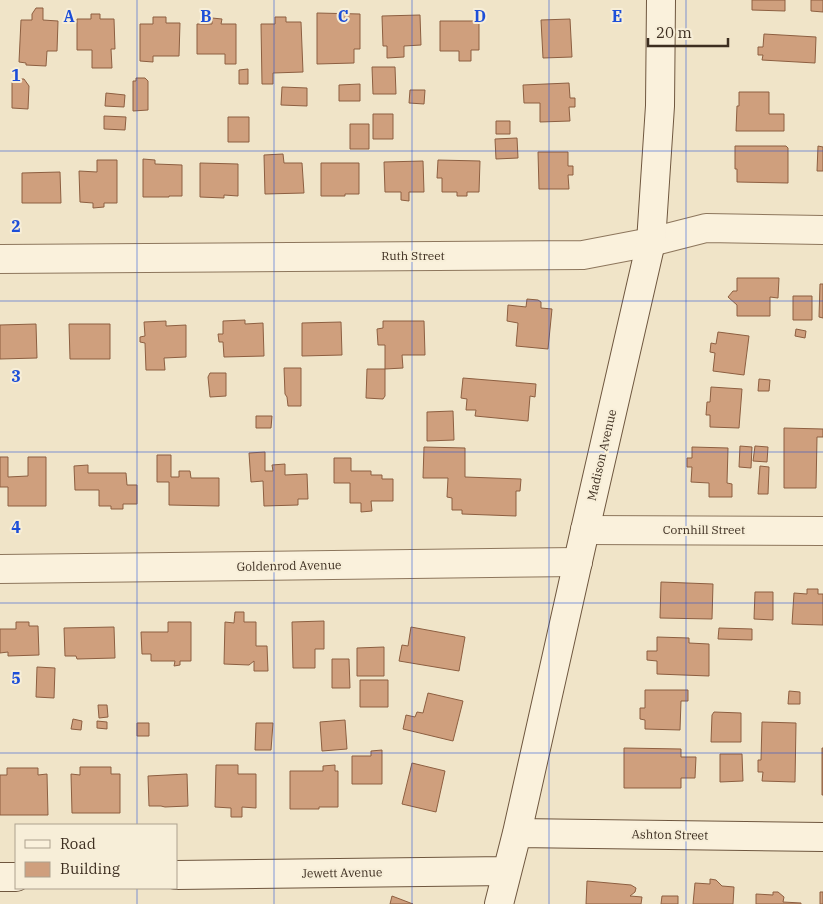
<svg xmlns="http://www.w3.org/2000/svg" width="823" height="904" viewBox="0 0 823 904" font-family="'IBM Plex Serif',serif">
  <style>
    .building { fill: #cf9f7d; stroke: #8d5f41 }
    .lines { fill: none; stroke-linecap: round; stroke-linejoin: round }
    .street-casing { stroke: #8d765c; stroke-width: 30 }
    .secondary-casing { stroke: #6f573f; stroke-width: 30 }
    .street { stroke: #faf1dc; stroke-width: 28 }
    .secondary { stroke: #faf1dc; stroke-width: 28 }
    .grid { fill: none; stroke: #1d4ed8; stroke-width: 1; stroke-opacity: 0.55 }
    .labels { text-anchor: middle; stroke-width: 4; stroke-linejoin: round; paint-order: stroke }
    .street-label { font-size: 12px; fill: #3d2e20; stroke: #f7eed8 }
    .grid-label { font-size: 16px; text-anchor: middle; font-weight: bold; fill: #1d4ed8; stroke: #f7eed8; stroke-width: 4; stroke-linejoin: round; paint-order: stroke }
  </style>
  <rect width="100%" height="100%" fill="#f0e4c8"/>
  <path class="building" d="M752,0H785V11L752,10Z
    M811,0H823V12L811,11Z
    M36,8H43V20L58,21L57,51H47L46,66L26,65V63L19,62L21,20H32V14Z
    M317,13L360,14V49H354V63L317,64Z
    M91,14H100V19H114L115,49H111L112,68H92V50H77V19H91Z
    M420,15L421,45L404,46V57L387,58V46H383L382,16Z
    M153,17H166V23H180L179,56H153V62L140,61V24H153Z
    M275,17H286V22H301L303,72L273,73V84H262L261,24H275Z
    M212,18L222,19L221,24H236V64H225V54H197V24H212Z
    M570,19L572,57L543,58L541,20Z
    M440,21H479V50H471V61H459V51H440Z
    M764,34L816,37L815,63L762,60L763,55H758V47H763Z
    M372,67H395L396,94H373Z
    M248,69V84H239V70Z
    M136,78H145L148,81V110L133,111V81H136Z
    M12,79H24L29,86L28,109L12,108Z
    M569,83L570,98H575V107H569L570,121L540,122V103H524L523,85Z
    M360,84V101H339V85Z
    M282,87L307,88V106L281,105Z
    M410,90H425L424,104L409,103Z
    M739,92H769V114H784V131H736L737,106H739Z
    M106,93L125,95L124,107L105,106Z
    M373,114H393V139H373Z
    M104,116L126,117L125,130L104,129Z
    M228,117H249V142H228Z
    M496,121H510V134H496Z
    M350,124H369V149H350Z
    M517,138L518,158L496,159L495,139Z
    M735,146H786L788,148V183L737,182V169H735Z
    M818,146L823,147V171H817Z
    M538,152H568V166H573V175H568L569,189H539Z
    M283,154L284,163H302L304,193L265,194L264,155Z
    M143,159L155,160V164L182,165V196H169V197H143Z
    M97,160H117V203H104V207L93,208V203L80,202L79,171L97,172Z
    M438,160L480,161L479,192H467V196H457V192H442V178H437Z
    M423,161L424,192H409V201L401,200V192H385L384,162Z
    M200,163L238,164V196L224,195V198L200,197Z
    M321,163H359V194H345V196H321Z
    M60,172L61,203H22V173Z
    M737,278H779L778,298L770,297V316H737V305L728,297L733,291H737Z
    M820,284H823V318L819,317Z
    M793,296H812V320H793Z
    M527,299L538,300L541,302V308L552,309L548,349L516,346L518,323L507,321L508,305L526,307Z
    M245,320V324L263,323L264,356L224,357L223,342H219L218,334H223V321Z
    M166,321V326L186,325V357L164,358L165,370H146L145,343L140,342V337L145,336L144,322Z
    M383,321H424L425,355H402L403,368L385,369V345H378L377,329L383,328Z
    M341,322L342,355L302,356V323Z
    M36,324L37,358L0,359V325Z
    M69,324H110V359H70Z
    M796,329L806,331L805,338L795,336Z
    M718,332L749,336L744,375L713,371L715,353L710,352L711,343L716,344Z
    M284,368H301V406H288L287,397L285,394Z
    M367,369H385V396L383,399L366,398Z
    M210,373H226V396L210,397L208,377Z
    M463,378L536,384L535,397L530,396L528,421L475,416L476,410H466L467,399L461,398Z
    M759,379L770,380L769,391H758Z
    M711,387L742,389L739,428L710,427V415H706L707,402H710Z
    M453,411L454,440L427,441V412Z
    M256,416H272L271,428H256Z
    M784,428L823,429V437H817L816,488H784Z
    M740,446L752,447L751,468L739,467Z
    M755,446L768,447L767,462L753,461Z
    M424,447L465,448V477L521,479L520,491H516V516L462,514V510H452V498L447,497L448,478H423Z
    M692,447L728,448L727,483L732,484V497H709V483L691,482L692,467H687V458H692Z
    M265,452V471H273L272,465L285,464V475L307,474L308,499H298V505L264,506L263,481L251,482L249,453Z
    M157,455H171V477H179V471H190L191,478H219V506L169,505V482H157Z
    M0,457H8V477L28,476V457H46V506H8V487H0Z
    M334,458H351V471H371V475H382V479H393V501H371L372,511L361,512V503H350V483H334Z
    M88,465V473H126L127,485H137V504H123V509H111V506H99V490H75L74,466Z
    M760,466L769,467L768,494H758Z
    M661,582L713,584L712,619L660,618Z
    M807,589H818V594H823V625L792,624L794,593L807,594Z
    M755,592H773V620L754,619Z
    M235,612H244V622H256V646H267L268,671H254V661L249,665L224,664L225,622L234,623Z
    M324,621V649H315V668H293L292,622Z
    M16,622H29V626H38L39,655L8,656V652L0,653V629H16Z
    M168,622H191V661H180V665L174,666L175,661H151V654H142L141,632H168Z
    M114,627L115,658L77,659L76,656H65L64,628Z
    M411,627L465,637L459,671L399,661L402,645L408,646Z
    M719,628L752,629V640L718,639Z
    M657,637L689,638V643L709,644V676L657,674V661L647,660V651H657Z
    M384,647V676H357V648Z
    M332,659H349L350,688H332Z
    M37,667L55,668L54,698L36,697Z
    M360,680H388V707H360Z
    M645,690H688V701H681L680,730L645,729V720L640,719V708H645Z
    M789,691L800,692V704H788Z
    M428,693L463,701L453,741L403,729L406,715L415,717L417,712L423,713Z
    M98,705H107L108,717L99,718Z
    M714,712L741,713V742H711L712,715Z
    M73,719L82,721L81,730L71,729Z
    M345,720L347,749L322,751L320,722Z
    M97,721L107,722V729L97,728Z
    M762,722L796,723L795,782L762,781L763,772H758V760H761Z
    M137,723H149V736H137Z
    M256,723H273L271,750H255Z
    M624,748L681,749V757H696L695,778H681V788H624Z
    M822,748H823V795H822Z
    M382,750V784H352V756H371V751Z
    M720,754H742L743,781L720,782Z
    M412,763L445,771L436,812L402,804Z
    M216,765H238V774H256V808L242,807V817H231V808L215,807Z
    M335,765V771H338V807H319V809H290V771H323V766Z
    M80,767H111V774H120V813H72L71,774L80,775Z
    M7,768H38V775L47,774L48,815H0V775H7Z
    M187,774L188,806L165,807L161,806H149L148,776Z
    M710,879L716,880L722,886L734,887L733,904H693L695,883L710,884Z
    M587,881L631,885L636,888L635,892L630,896L642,897L641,904H586Z
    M773,892H778L784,897L783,902L801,903V904H756V894L773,895Z
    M820,892H823V904H820Z
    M392,896L413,904H390Z
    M662,896H678V904H661Z"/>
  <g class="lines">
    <defs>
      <path id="street" d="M0,259L583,255L651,242L706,228L823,230
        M585,530L823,531
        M0,569L578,562"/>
      <path id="secondary" d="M517,833L823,837
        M176,875L507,871
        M0,877H16
        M499,904L517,833L585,530L651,242L660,106L661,0"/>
    </defs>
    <use href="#street" class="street-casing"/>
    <use href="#secondary" class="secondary-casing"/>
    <use href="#street" class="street"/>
    <use href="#secondary" class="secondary"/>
  </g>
  <path class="grid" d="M137,0V825M274,0V904M412,0V904M549,0V904M686,0V904M0,151H823M0,301H823M0,452H823M0,603H823M0,753H823M137,888V904"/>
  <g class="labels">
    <g class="street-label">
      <text x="413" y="260">Ruth Street</text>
      <text transform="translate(602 455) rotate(-77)" y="4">Madison Avenue</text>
      <text x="704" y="534">Cornhill Street</text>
      <text transform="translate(289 566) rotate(-1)" y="4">Goldenrod Avenue</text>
      <text transform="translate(670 835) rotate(1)" y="4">Ashton Street</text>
      <text transform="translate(342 873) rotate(-1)" y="4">Jewett Avenue</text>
    </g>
  </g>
  <g class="grid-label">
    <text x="69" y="22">A</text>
    <text x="206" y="22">B</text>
    <text x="343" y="22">C</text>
    <text x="480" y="22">D</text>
    <text x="617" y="22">E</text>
    <text x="16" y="81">1</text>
    <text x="16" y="232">2</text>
    <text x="16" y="382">3</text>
    <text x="16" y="533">4</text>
    <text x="16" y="684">5</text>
  </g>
  <rect x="15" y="824" width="162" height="65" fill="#f7eed8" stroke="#ada18e"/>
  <rect x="25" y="840" width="25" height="8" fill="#faf1dc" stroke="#ada18e"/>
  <text x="60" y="849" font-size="15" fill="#3d2e20">Road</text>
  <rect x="25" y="862" width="25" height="15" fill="#cf9f7d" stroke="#ada18e"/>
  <text x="60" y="874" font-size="15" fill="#3d2e20">Building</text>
  <path d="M648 38v8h80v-8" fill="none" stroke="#3d2e20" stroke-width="2.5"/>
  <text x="656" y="38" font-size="15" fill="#3d2e20" stroke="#f7eed8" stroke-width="4" paint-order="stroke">20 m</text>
</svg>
